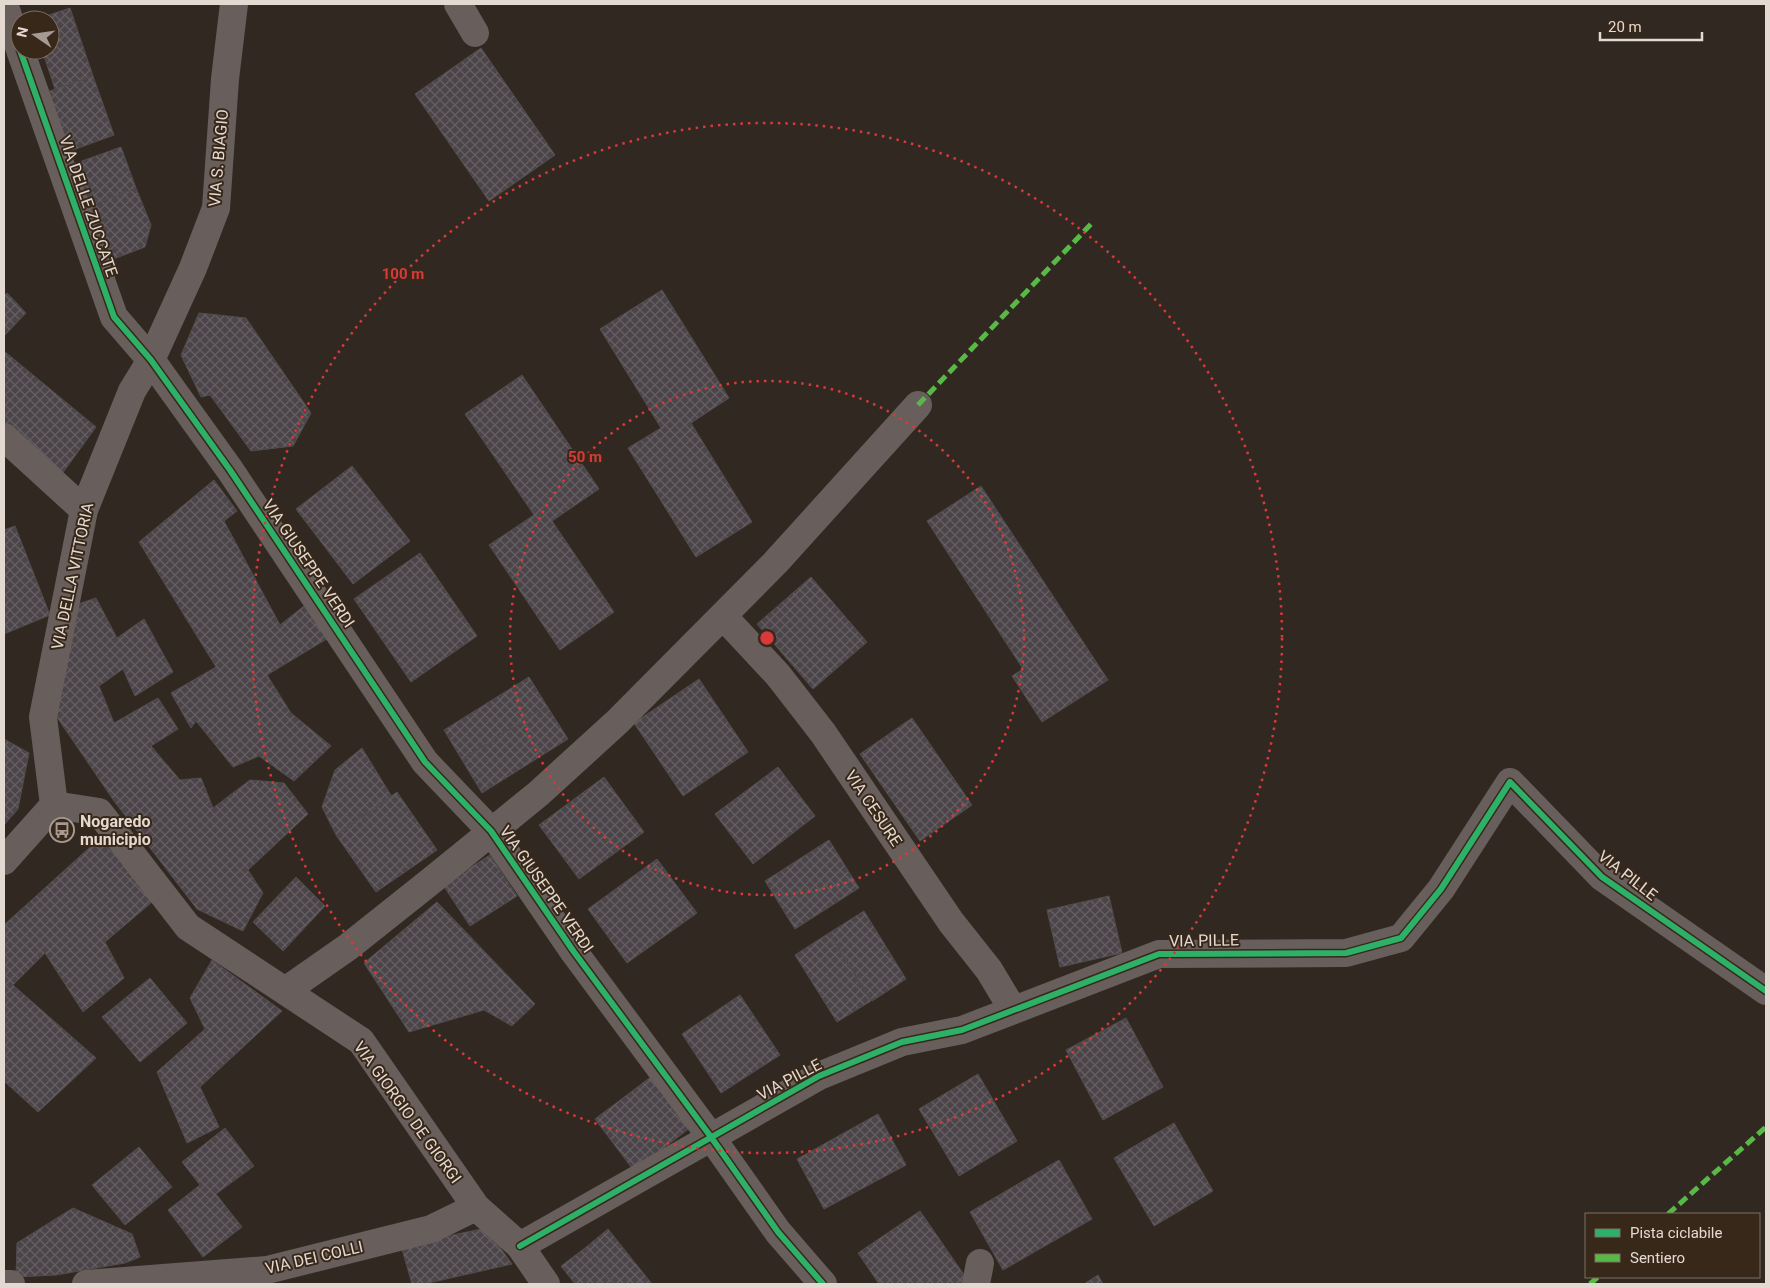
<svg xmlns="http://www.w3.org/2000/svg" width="1770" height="1288" viewBox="0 0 1770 1288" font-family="Roboto,sans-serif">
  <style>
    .building { fill: url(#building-cross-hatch); stroke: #514d4d }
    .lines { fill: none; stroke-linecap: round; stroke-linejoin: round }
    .minor { stroke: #685f5c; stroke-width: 28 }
    .quiet { stroke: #58b947; stroke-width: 5; stroke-dasharray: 10 5; stroke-linecap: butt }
    .cycleway-casing { stroke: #38281a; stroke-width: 9 }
    .cycleway { stroke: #2db169; stroke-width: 6 }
    .ring { fill: none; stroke: #d73a39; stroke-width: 2.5; stroke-dasharray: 2.5 5 }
    .labels { text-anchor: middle; stroke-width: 4; stroke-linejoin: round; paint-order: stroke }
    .street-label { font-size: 16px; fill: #e4d9d0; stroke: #38281a }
    .poi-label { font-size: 16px; font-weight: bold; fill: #e4d9d0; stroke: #38281a; text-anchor: start }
    .centre { fill: #d73a39; stroke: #38281a; stroke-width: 2.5 }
    .ring-label { font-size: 15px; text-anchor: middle; font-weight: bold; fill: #d73a39; stroke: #38281a; stroke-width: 4; stroke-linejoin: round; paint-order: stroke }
  </style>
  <defs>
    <pattern id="building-cross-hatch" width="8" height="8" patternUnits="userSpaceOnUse" patternTransform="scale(1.25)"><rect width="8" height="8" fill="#4b4449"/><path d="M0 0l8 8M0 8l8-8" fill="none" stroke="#655e62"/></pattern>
  </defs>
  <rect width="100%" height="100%" fill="#312921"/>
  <path class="building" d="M70,8L93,76L55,89L42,50H50V20H34Z
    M481,48L555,155L489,201L415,94Z
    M93,76L114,135L65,153L44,93Z
    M121,147L136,188L84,208L68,166Z
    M136,188L151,225L145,247L103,263L84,208Z
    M662,290L729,398L691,423L752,522L696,557L628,448L661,428L600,329Z
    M7,293L26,313L4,336V296Z
    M199,313L246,318L311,413L293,446L251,451L210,395L201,397L181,355Z
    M4,351L96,427L59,478L4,429Z
    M522,375L599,489L552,521L614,612L560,650L489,545L534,515L465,414Z
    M352,466L410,541L353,584L296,509Z
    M214,480L237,511L224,521L280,625L309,602L330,637L267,675L291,713L331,746L294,781L259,756L233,767L196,721L191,728L171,693L216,667L139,542Z
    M981,486L1108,680L1042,722L1012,676L1023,669L927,521Z
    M15,526L50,615L4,634V530Z
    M420,553L477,636L411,682L354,599Z
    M811,577L867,642L813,689L757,624Z
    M96,598L117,638L144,619L173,672L135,696L123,669L99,686L114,723L158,698L178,729L151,746L180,780L201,778L213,808L250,780L284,783L308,814L248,870L263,893L243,931L197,909L114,801L52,710L72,606Z
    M529,677L547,706L462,760L444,730Z
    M699,679L748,752L683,796L634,723Z
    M547,706L568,739L482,793L462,760Z
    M912,718L972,805L920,841L860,754Z
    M4,739L29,753L18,809L4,825Z
    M362,748L392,797L336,835L322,807L335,770Z
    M778,767L815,816L753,864L715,814Z
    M604,777L644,832L579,879L539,825Z
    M397,792L437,850L376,892L336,835Z
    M99,839L158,897L105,942L124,978L83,1012L45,953L13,985L96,1058L38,1112L4,1081V925Z
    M829,840L859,888L795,929L765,881Z
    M490,855L517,896L470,926L443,885Z
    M657,859L697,913L627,963L588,909Z
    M296,877L325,906L283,951L253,922Z
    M1109,896L1122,953L1060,967L1047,910Z
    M437,902L535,1004L512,1026L484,1010L409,1032L364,963Z
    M864,911L906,979L872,1001L829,933Z
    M829,933L871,1001L837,1022L795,955Z
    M212,960L282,1011L200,1087L219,1127L187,1143L157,1072L205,1029L190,998Z
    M150,978L187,1023L140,1062L102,1017Z
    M740,995L780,1055L721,1093L682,1034Z
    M1126,1018L1163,1087L1103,1120L1066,1050Z
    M978,1074L1017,1141L959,1176L919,1109Z
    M652,1076L691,1127L634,1171L595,1119Z
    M878,1114L906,1165L824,1209L797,1159Z
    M1174,1123L1213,1191L1154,1226L1114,1158Z
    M225,1128L254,1166L216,1194L242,1227L203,1257L168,1210L200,1185L182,1162Z
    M139,1147L172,1187L125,1225L92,1185Z
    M1059,1160L1092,1219L1003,1270L970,1212Z
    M73,1208L132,1234L140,1257L125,1263L56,1275L16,1277L17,1243Z
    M920,1211L969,1282L966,1284H879L858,1253Z
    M486,1228L512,1264L424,1284H412L401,1246Z
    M608,1229L652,1284H614L585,1248Z
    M585,1248L614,1284H575L561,1266Z
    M1098,1275L1103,1284H1084Z"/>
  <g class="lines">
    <path class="minor" d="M4,4L20,50
      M458,4L475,33
      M20,50L114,317L151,360L230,470L425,762L491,831L574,952L711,1137L778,1232L823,1284
      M4,437L84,510
      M723,616L778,675L823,733L951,922L989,970L1013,1010
      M54,805L43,717L84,510L132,391L151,360L193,268L216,208L225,79L234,4
      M54,805L99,812L188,927L361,1041L476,1207L520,1246L546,1284
      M4,861L54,805
      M285,991L348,947L431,881L538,794L617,722L775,563L918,405
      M520,1246L819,1076L902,1042L962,1030L1159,954L1346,953L1401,938L1441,889L1510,782L1602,877L1766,991
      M4,1284H11
      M86,1284L267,1270L431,1229L476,1207
      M976,1284L980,1263"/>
    <path class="quiet" d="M918,405L1094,221
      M1668,1214L1766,1127
      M1590,1284L1598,1277"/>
    <defs>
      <path id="cycleway" d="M20,50L114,317L151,360L230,470L425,762L491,831L574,952L711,1137L778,1232L823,1284
        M520,1246L819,1076L902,1042L962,1030L1159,954L1346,953L1401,938L1441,889L1510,782L1602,877L1766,991"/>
    </defs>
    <use href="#cycleway" class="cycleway-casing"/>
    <use href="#cycleway" class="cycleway"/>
  </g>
  <g class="ring">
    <circle cx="767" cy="638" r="257"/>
    <circle cx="767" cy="638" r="515"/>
  </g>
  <defs>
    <symbol id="bus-ring" viewBox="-11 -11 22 22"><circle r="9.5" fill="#38281a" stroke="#a59b93" stroke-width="1.5"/><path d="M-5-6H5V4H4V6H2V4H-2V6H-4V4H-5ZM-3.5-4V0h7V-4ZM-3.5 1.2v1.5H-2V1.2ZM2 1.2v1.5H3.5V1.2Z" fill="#a59b93"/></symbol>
  </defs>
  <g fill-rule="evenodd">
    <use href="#bus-ring" x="48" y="816" width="28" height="28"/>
  </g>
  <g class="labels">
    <g class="street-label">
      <text transform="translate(218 158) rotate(-85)" y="6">VIA S. BIAGIO</text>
      <text transform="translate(89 206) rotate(71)" y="6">VIA DELLE ZUCCATE</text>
      <text transform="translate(309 563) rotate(56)" y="6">VIA GIUSEPPE VERDI</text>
      <text transform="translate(72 576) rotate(-78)" y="6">VIA DELLA VITTORIA</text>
      <text transform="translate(874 808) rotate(56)" y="6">VIA CESURE</text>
      <text transform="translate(1628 875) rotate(38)" y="6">VIA PILLE</text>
      <text transform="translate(547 889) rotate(55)" y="6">VIA GIUSEPPE VERDI</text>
      <text transform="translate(1204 940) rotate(-1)" y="6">VIA PILLE</text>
      <text transform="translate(789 1079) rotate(-28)" y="6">VIA PILLE</text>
      <text transform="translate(408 1112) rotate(54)" y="6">VIA GIORGIO DE GIORGI</text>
      <text transform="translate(314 1257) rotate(-13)" y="6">VIA DEI COLLI</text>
    </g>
    <g class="poi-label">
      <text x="80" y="827">Nogaredo<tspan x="80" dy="18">municipio</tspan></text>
    </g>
  </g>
  <circle cx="767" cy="638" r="8" class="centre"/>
  <g class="ring-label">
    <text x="403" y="279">100 m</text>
    <text x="585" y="462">50 m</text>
  </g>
  <rect width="1770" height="1288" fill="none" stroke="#e4d9d0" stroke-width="10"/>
  <rect x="1585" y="1213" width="175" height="65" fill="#38281a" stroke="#7d6f63"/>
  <rect x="1595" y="1229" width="25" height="8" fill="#2db169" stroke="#7d6f63"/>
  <text x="1630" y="1238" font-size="15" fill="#e4d9d0">Pista ciclabile</text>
  <rect x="1595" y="1254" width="25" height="8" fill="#58b947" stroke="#7d6f63"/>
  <text x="1630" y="1263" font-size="15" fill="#e4d9d0">Sentiero</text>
  <g transform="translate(35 35) rotate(283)"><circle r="24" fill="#38281a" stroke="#7d6f63"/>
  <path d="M0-4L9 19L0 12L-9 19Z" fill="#a59b93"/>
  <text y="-8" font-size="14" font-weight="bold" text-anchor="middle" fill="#e4d9d0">N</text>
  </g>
  <path d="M1600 32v8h102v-8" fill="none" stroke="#e4d9d0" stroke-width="2.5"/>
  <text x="1608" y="32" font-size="15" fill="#e4d9d0" stroke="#38281a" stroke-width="4" paint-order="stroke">20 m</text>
</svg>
